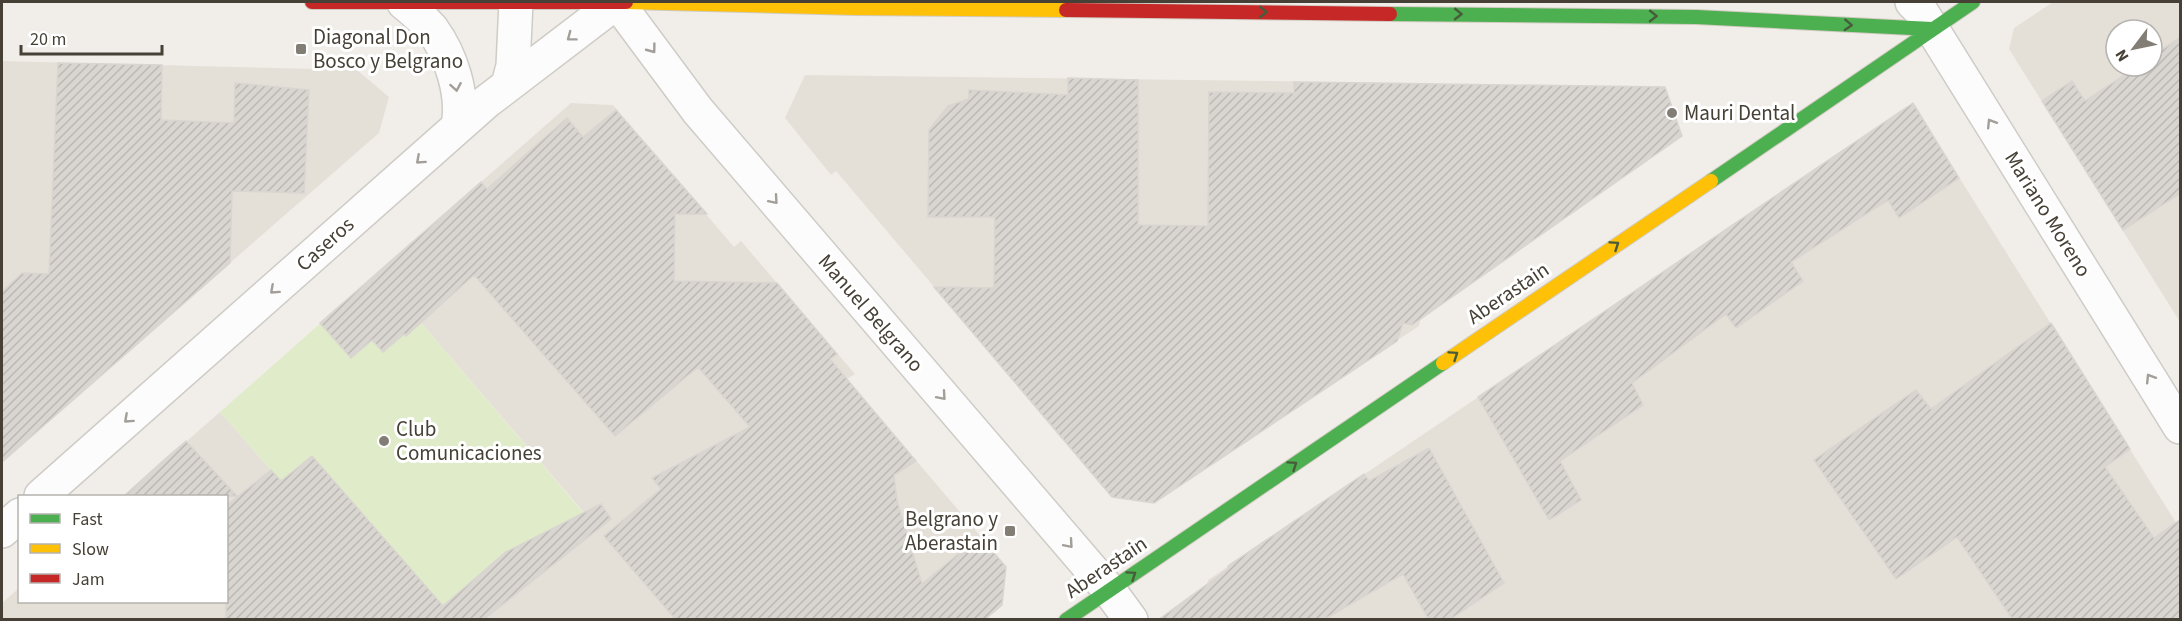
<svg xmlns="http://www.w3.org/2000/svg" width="2182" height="621" viewBox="0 0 2182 621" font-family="'Source Sans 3',sans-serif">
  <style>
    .residential { fill: #e5e0d7; fill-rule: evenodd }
    .garden { fill: #e0ebca }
    .building { fill: url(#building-hatch); stroke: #d9d5d0; stroke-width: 1.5 }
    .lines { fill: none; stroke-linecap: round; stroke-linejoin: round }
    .street-casing { stroke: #cfccc7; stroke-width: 36 }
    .fast-casing { stroke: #d1cbc1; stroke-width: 16 }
    .slow-casing { stroke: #d1cbc1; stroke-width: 16 }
    .jam-casing { stroke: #d1cbc1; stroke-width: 16 }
    .street { stroke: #fdfcfc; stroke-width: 33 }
    .fast { stroke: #4caf50; stroke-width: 14 }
    .slow { stroke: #ffc107; stroke-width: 14 }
    .jam { stroke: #c62828; stroke-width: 14 }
    .oneway { stroke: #485c3c }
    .oneway2 { stroke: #a29e99 }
    .poi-dot { fill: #827d75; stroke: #fff; stroke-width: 2 }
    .labels { text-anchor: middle; stroke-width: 6; stroke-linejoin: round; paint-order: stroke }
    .poi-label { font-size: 21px; fill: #474036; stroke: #fff; text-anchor: start }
    .street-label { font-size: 21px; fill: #474036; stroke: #fff }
  </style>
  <defs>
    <pattern id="building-hatch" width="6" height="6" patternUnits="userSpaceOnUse" patternTransform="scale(1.5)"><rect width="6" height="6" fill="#d9d5d1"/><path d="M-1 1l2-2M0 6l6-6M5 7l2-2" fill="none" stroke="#bcb8b4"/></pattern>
  </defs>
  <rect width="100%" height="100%" fill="#f1eeea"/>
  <path class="residential" d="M2053,2H2180V322L2009,49L2014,28ZM2116,30H2152V66H2116Z
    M2,61L357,70L389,97L379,133L2,462Z
    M805,75L1427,83L1472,85L1419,326L1154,503L1112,497L836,171L831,175L785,118Z
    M571,103L613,105L734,247L741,241L855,374L847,379L1005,565L1002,605L984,620L483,619L598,529L399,297L431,226Z
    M1904,109L1918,112L2180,529V619L1201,620L1208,580Z
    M220,412L402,619L2,620V603L19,588L20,602H226V496H124Z"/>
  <path class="garden" d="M399,297L598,530L483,619H402L220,412L341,305Z"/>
  <path class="building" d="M2181,37V193L2123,230L2042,101L2072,81L2085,101L2138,66H2152V56Z
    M58,63L162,65L161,120L234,123L235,83L309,90L304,193L232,191L230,263L2,462V292L22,273L49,274Z
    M1068,78L1138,80V225L1208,226L1209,92L1294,93V82L1665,87L1682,136L1412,325L1403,323L1397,341L1154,503L1112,497L934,287L994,288L995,217H928L929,130L948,106L969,99V90L1068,95Z
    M1913,103L1959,178L1899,218L1888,200L1791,262L1803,281L1736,328L1726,314L1632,383L1643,405L1560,461L1581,500L1549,520L1478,397Z
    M616,110L707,214H675L674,281L777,283L837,354L830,359L916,461L894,475L897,501L922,584L980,536L1006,567L1002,605L984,620H676L604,536L661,489L652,478L750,427L698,367L615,436L474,275L406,336L404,334L383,352L372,340L351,358L320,323L481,182L487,189L567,118L583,137Z
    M2051,323L2130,449L2105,467L2154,538L2181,519V620H2013L1957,537L1896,579L1814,460L1916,390L1931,409Z
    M186,441L237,496H124L165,459Z
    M1429,448L1504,583L1449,620H1429L1403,574L1323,620H1158L1228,569V566L1364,474L1369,481Z
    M312,456L443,606L506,552L601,504L611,519L483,620H226V506L271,470L281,481Z"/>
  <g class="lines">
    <defs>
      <path id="street" d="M617,2L698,111L1109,590L1131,620
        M1912,2L1921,11L2180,427
        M404,3C414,11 424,20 432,29C451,55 464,94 458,126
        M508,85L513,66L516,2
        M41,496L486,102L617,2
        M2,531L20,515"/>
      <path id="fast" d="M1390,14L1696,17L1932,29
        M1711,181L1973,2
        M1066,620L1443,363"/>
      <path id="slow" d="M626,2L855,8L1066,10
        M1443,363L1711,181"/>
      <path id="jam" d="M312,2H626
        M1066,10L1390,14"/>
    </defs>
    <use href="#street" class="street-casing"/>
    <use href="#fast" class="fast-casing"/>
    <use href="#slow" class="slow-casing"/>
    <use href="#jam" class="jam-casing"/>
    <use href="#street" class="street"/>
    <use href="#fast" class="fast"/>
    <use href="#slow" class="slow"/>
    <use href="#jam" class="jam"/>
  </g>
  <defs><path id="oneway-chevron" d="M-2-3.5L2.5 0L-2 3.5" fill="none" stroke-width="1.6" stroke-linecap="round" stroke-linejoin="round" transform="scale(1.5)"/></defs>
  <g class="oneway">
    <use href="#oneway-chevron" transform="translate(1263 12) rotate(1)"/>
    <use href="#oneway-chevron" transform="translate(1458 14) rotate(1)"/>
    <use href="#oneway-chevron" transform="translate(1653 16) rotate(1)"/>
    <use href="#oneway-chevron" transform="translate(1848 25) rotate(3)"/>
    <use href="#oneway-chevron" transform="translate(1615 245) rotate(-34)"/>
    <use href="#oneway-chevron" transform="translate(1454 355) rotate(-34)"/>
    <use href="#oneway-chevron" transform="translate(1293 465) rotate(-34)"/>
    <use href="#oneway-chevron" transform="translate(1132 575) rotate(-34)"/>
  </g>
  <g class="oneway2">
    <use href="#oneway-chevron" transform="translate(571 37) rotate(143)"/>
    <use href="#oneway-chevron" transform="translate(652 49) rotate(53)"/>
    <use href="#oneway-chevron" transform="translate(456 87) rotate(80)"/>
    <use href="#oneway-chevron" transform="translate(1991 123) rotate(-122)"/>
    <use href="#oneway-chevron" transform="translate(420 160) rotate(138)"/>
    <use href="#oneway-chevron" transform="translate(774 200) rotate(49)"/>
    <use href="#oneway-chevron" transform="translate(274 290) rotate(138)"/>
    <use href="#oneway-chevron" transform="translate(2150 378) rotate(-122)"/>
    <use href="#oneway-chevron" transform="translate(942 396) rotate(49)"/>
    <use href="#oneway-chevron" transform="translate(128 419) rotate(138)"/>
    <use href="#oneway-chevron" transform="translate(1069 544) rotate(49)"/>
  </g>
  <g class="poi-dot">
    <rect x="295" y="43" width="12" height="12" rx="3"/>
    <circle cx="1672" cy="113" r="6"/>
    <circle cx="384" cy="441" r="6"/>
    <rect x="1004" y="525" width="12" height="12" rx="3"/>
  </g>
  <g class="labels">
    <g class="poi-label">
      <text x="313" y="44">Diagonal Don<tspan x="313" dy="24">Bosco y Belgrano</tspan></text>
      <text x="1684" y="120">Mauri Dental</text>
      <text x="396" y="436">Club<tspan x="396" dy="24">Comunicaciones</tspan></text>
      <text x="998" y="526" text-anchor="end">Belgrano y<tspan x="998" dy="24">Aberastain</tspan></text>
    </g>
    <g class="street-label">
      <text transform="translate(2048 214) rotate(58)" y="7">Mariano Moreno</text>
      <text transform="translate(325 244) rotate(-42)" y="7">Caseros</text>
      <text transform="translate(1508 293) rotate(-34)" y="7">Aberastain</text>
      <text transform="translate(871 313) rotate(49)" y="7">Manuel Belgrano</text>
      <text transform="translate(1106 567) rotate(-34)" y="7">Aberastain</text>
    </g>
  </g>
  <rect width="2182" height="621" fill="none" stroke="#474036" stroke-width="6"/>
  <rect x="18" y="495" width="210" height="108" fill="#ffffff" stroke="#b5b3af" stroke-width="1.5"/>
  <rect x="30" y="514" width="30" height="9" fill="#4caf50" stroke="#b5b3af" stroke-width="1.5"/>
  <text x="72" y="525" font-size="18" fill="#474036">Fast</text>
  <rect x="30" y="544" width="30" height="9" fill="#ffc107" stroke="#b5b3af" stroke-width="1.5"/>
  <text x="72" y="555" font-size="18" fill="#474036">Slow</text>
  <rect x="30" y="574" width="30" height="9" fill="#c62828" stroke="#b5b3af" stroke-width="1.5"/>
  <text x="72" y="585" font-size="18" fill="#474036">Jam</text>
  <g transform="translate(2134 48) rotate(238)"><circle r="28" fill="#ffffff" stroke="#b5b3af" stroke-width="1.5"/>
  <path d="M0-4.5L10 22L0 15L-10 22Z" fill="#827d75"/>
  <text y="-9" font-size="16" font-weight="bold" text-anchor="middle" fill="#474036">N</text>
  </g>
  <path d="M21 45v9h141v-9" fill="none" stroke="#474036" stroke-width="3"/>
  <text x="30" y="45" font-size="18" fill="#474036" stroke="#ffffff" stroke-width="4.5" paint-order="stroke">20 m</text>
</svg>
